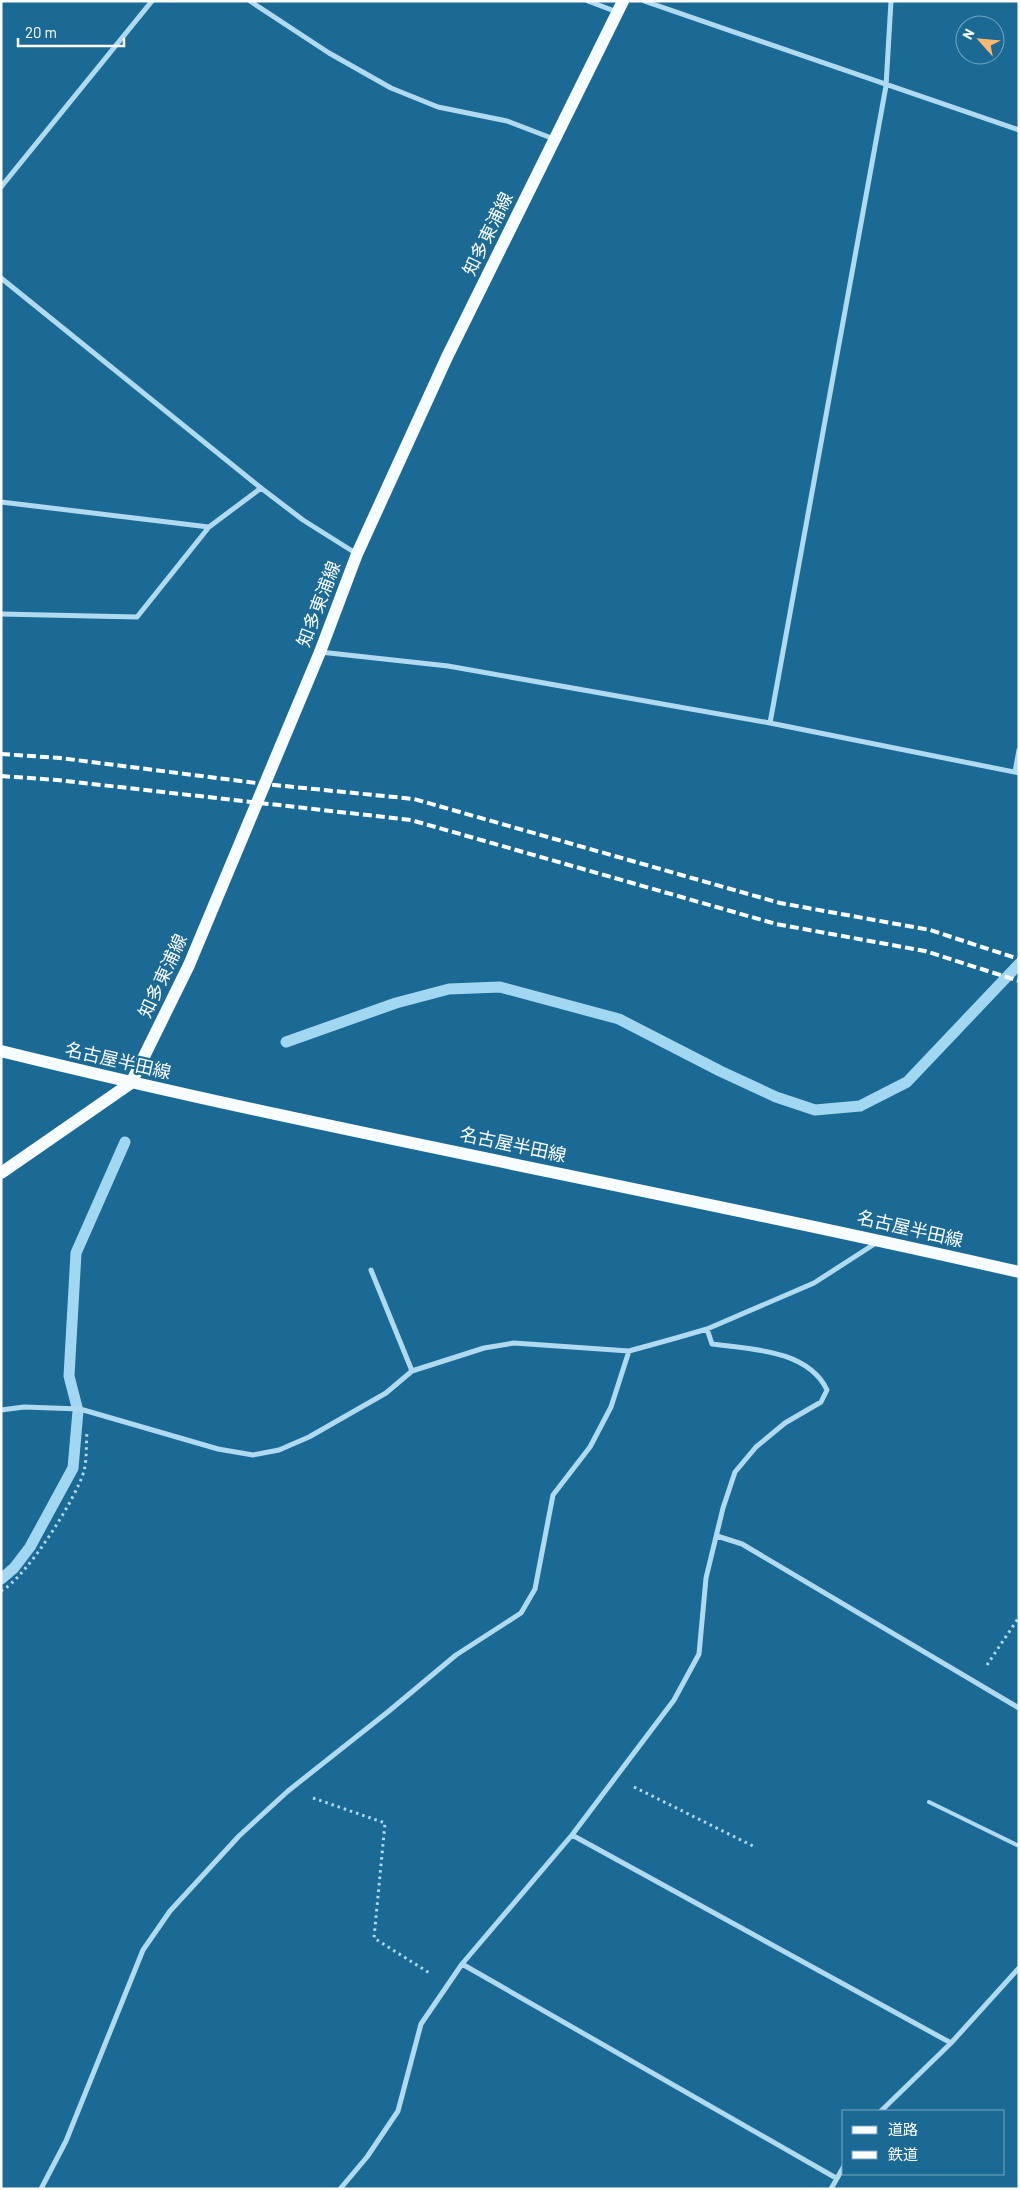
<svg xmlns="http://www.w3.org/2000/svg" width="1020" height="2190" viewBox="0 0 1020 2190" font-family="Barlow,'Noto Sans JP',sans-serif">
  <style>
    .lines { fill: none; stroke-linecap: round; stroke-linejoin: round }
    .stream { stroke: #a2d7f2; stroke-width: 11 }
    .path { stroke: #afdaf0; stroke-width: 3; stroke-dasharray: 2.5 4; stroke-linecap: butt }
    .service { stroke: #afdaf0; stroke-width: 4 }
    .minor { stroke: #afdaf0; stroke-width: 5 }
    .primary { stroke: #f7fcff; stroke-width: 12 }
    .rail { stroke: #fff; stroke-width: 4; stroke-dasharray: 9 4; stroke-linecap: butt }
    .labels { text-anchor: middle; stroke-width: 4.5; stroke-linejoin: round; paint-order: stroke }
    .street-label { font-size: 18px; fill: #fff; stroke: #1b6a96 }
  </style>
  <rect width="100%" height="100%" fill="#1b6a96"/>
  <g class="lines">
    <path class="stream" d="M286,1042L396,1003L449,989L500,987L619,1019L720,1071L776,1097L815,1110L860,1106L907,1082L1019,964
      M1,1579L14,1568L30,1547L73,1468L78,1411L69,1376L76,1253L125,1142"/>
    <path class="path" d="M1,1591C26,1578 76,1499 84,1471C87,1459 86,1445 87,1432
      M987,1665L1019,1617
      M634,1787L755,1847
      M313,1798L385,1823L374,1938L431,1974"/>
    <path class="service" d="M929,1802L1019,1846"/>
    <path class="minor" d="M250,1L329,53L391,88L438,107L507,121L554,139
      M588,1L617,12
      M644,1L1019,130
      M1,187L152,1
      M1,278L261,488L303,520L357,554
      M1,502L209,527
      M1,614L137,617L209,527L261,488
      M320,652L448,666L770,723L1019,773
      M770,723L886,86L891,1
      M1015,772L1019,750
      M371,1270L412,1371
      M1,1410L24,1407L80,1409L218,1449L253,1455L279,1450L309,1437L386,1393L412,1371L484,1348L514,1343L629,1351L676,1338L707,1329L814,1283L876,1243
      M717,1536L742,1544L1019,1708
      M572,1835L951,2043
      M462,1964L836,2178
      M881,2111L951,2043L1019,1968
      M41,2189L66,2141L143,1950L170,1911L239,1836L288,1791L389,1711L456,1655L521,1613L535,1589L553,1495L590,1447L611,1407L629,1351
      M340,2189L367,2157L398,2111L421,2024L462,1964L572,1835L674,1700L699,1654L706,1578L723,1508L735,1472L756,1447L785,1423L821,1402L827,1390C808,1350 751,1349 712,1344L707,1329
      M831,2189L844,2166"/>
    <path class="primary" d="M1,1051C338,1134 681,1194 1019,1272
      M1,1173L131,1083L189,965L320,652L357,554L447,357L623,1"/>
    <path class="rail" d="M1,754L60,758L264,784L414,799L780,903L930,930L1019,959
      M1,776L57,780L411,820L776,924L925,951L1019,981"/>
  </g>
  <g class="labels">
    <g class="street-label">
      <text transform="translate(488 234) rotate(-64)" y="6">知多東浦線</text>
      <text transform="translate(319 604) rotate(-69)" y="6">知多東浦線</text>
      <text transform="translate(163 976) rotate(-65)" y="6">知多東浦線</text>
      <text transform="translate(118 1061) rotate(13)" y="6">名古屋半田線</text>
      <text transform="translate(513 1145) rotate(12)" y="6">名古屋半田線</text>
      <text transform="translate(910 1229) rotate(13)" y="6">名古屋半田線</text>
    </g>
  </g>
  <rect width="1020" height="2190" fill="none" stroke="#ffffff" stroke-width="5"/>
  <rect x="842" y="2110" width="162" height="65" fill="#1b6a96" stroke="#76a6c0"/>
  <rect x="852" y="2126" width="25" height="8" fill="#f7fcff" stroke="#76a6c0"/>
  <text x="888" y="2135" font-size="15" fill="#ffffff">道路</text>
  <rect x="852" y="2151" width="25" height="8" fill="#ffffff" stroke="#76a6c0"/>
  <text x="888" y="2160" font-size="15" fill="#ffffff">鉄道</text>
  <g transform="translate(980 40) rotate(297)"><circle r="24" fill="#1b6a96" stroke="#76a6c0"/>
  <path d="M0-4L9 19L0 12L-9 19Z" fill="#ffb76d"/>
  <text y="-8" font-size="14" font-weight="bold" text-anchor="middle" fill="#ffffff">N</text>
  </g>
  <path d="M18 38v8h106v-8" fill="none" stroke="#ffffff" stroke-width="2.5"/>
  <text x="25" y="38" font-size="15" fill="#ffffff" stroke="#1b6a96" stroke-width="4" paint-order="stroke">20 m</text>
</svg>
